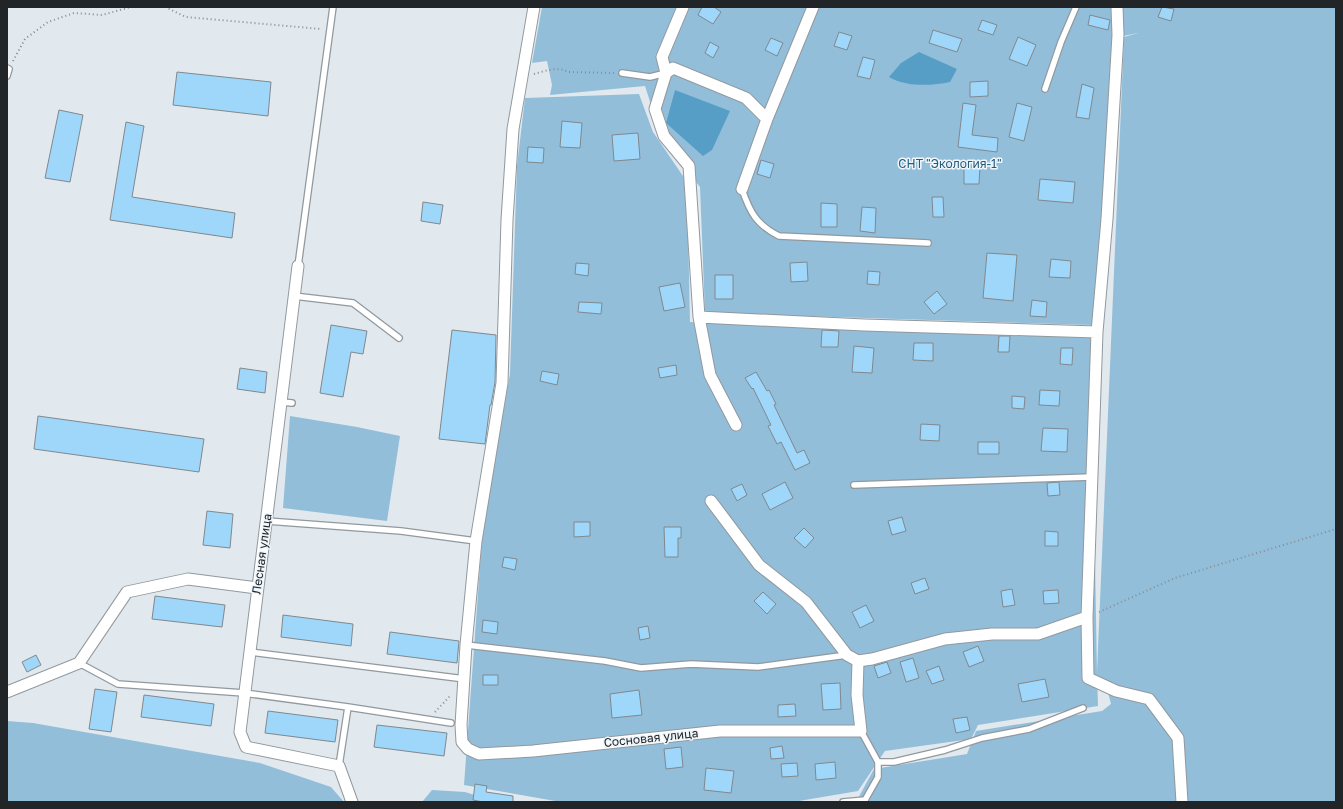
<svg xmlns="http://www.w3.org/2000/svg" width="1343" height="809" viewBox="0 0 1343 809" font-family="'Golos Text',sans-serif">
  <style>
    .green { fill: #93beda }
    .water { fill: #579ec7 }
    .building { fill: #9fd7fa; stroke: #80888d }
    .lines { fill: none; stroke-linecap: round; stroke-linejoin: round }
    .service-casing { stroke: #91999e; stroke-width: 8 }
    .minor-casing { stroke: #91999e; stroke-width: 13 }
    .path { stroke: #888d91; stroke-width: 2; stroke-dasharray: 1 3; stroke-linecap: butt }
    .service { stroke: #fff; stroke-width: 5.5 }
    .minor { stroke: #fff; stroke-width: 11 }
    .labels { text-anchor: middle; stroke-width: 3; stroke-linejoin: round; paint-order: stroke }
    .park-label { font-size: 12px; fill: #265b79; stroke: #eef6fc }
    .street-label { font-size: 12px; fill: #222527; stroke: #eef6fc }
  </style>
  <rect width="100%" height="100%" fill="#e1e9ee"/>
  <path class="green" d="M542,7H1336V802H856L874,769L967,754L976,731L1102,711L1111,704L1106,685L1097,675L1098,706L978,725L971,739L885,751L858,791L793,802H561L464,785L483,525L510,374L517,166L525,98L639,94L653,132L687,182L690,322L1091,338L1097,672L1124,37L1138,33L1123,36L1092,325L705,313L700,187L662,139L645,86L550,95L552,85L547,61L532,63Z
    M290,416L357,427L400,436L387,521L283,508Z
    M7,721L33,723L260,763L331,787L344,802H7Z
    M432,790L465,792L498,802H422Z"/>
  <path class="water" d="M919,52L957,69L950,82C931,86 906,87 889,77L901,63Z
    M675,90L730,111L712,150L703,156L666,123Z"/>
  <path class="building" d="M702,7H714L721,12L713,24L698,15Z
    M1162,7L1174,9L1171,21L1158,17Z
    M1090,15L1110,20L1108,30L1088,25Z
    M982,20L997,25L993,35L978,30Z
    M933,30L962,39L957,52L929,43Z
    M839,32L852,36L847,50L834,46Z
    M1018,37L1036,45L1027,66L1009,59Z
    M771,38L783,43L777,56L765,50Z
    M710,42L719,47L713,58L705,53Z
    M863,57L875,60L870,79L857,76Z
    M177,72L271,82L268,116L173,105Z
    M988,81V96L970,97V82Z
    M1082,84L1094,88L1089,119L1076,117Z
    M963,103L976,105L972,135L998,138L997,152L958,147Z
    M1017,103L1032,107L1024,141L1009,137Z
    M59,110L83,115L70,182L45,178Z
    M562,121L582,123L580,148L560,147Z
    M126,122L144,126L132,197L235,213L232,238L110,220Z
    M638,133L640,159L614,161L612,135Z
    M528,147L544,148L543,163L527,162Z
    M761,160L774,164L770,178L757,174Z
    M964,167H980L979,184H964Z
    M1040,179L1075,182L1073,203L1038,200Z
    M932,197H943L944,217H933Z
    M423,202L443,205L440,224L421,221Z
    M821,203L837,204V227H821Z
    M862,207L876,208L875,233L860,231Z
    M987,253L1017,255L1013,301L983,298Z
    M1051,259L1071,261L1070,278L1049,277Z
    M807,262L808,281L791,282L790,263Z
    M576,263L589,264L588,276L575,274Z
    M868,271L880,272L879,285L867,284Z
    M715,275H733V299H715Z
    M680,283L685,307L664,311L659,287Z
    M937,291L947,304L934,314L924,302Z
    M1032,300L1047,302L1046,317L1030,316Z
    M579,302L602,303L601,314L578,312Z
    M331,325L367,331L363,354L351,352L343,397L320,393Z
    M452,330L496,335L495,382L491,405H490L485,444L439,439Z
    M822,330L839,331L838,347H821Z
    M999,336H1010L1009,352H998Z
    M914,343H933V361L913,360Z
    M854,346L874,348L872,373L852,372Z
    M1061,348H1073L1072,365L1060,364Z
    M676,365L677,375L660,378L658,368Z
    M240,368L267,372L265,393L237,389Z
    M542,371L559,374L557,385L540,381Z
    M756,372L767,391L769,390L776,404L774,405L797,453L804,450L810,463L795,470L781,442L777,444L768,426L771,425L753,388L752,389L745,378Z
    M1040,390L1060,391L1059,406L1039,405Z
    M1012,396L1025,397L1024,409L1012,408Z
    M38,416L204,439L199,472L34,449Z
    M921,424L940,425L939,441L920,440Z
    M1043,428L1068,429L1067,452L1041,451Z
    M978,442H999V454H978Z
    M785,482L793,498L770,510L762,494Z
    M1059,482L1060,495L1048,496L1047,483Z
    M742,484L747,495L737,501L731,489Z
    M207,511L233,514L230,548L203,545Z
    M902,517L906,531L892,535L888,521Z
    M574,522H590V536L574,537Z
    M664,527H681V538H678V557H665Z
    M804,528L814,538L805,548L794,538Z
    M1045,531L1058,532V546H1045Z
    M504,557L517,559L515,570L502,567Z
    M925,578L929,589L915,594L911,583Z
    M1012,589L1015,605L1003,607L1001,591Z
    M1058,590L1059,603L1044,604L1043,591Z
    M763,592L776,604L767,614L754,601Z
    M155,596L225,605L222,627L152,619Z
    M866,605L874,621L860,628L852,612Z
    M283,615L353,624L351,646L281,637Z
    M483,620L498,622L497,634L482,632Z
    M648,626L650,638L640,640L638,628Z
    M390,632L459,641L457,663L387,654Z
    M978,646L984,661L969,667L963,652Z
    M36,655L41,665L27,672L22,662Z
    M913,658L919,678L906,682L900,662Z
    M887,662L891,673L878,678L874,666Z
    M939,666L944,680L932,684L926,671Z
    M483,675H498V685H483Z
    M1045,679L1049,697L1022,702L1018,684Z
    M840,683L841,709L823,710L821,684Z
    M95,689L117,692L111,732L89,729Z
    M639,690L642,715L612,718L610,694Z
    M144,695L214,704L211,726L141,717Z
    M795,704L796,716L778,717V705Z
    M268,711L338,720L335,742L265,733Z
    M967,717L970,730L956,733L953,719Z
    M377,725L447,733L444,756L374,747Z
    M782,746L784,758L771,759L770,748Z
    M681,747L683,767L666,769L664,749Z
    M835,762L836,778L816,780L815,764Z
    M797,763L798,776L782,777L781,764Z
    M706,768L734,771L731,793L704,790Z
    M475,784L487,786L486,792L513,796V802H483L473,800Z"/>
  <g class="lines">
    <defs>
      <path id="service" d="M7,68L9,69L7,76
        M622,73L650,77L666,73
        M1045,89L1061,42L1076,7
        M742,189C750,213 757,225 779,236L928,243
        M298,266L333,7
        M294,296L353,303L399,338
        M282,402L292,403
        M854,485L1092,477
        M267,521L401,531L476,541
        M466,645L605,661L641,668L691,664L758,667L847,655
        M250,652L465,679
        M79,663L118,684L244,693L348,707
        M861,731L878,762H894L945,750L982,738L1029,729L1083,708
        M339,766L348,707L451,723
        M843,802L865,800L878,777V762"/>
      <path id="minor" d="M534,7L513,129L507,220L502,383L476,541L466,645L461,725L462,742L468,749L479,754L533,751L720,731H861L857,695L858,661L872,659L945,639L992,634H1038L1087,617
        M813,7L767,119L746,98L673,68L666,73L655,109L664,136L689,166L699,317L864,325L1097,332
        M1117,7L1118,35L1107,219L1097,332L1087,617L1088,678L1116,691L1149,699L1178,738L1182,802
        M666,73L662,57L683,7
        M742,189L767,119
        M298,266L240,732L246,747L339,766L352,802
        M699,317L710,375L736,425
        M711,501L759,565L806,602L847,655L858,661
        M7,692L79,663L127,592L188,579L257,588"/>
    </defs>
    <use href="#service" class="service-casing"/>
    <use href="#minor" class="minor-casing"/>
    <path class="path" d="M165,7L186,17L321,29
      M13,61L25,39L48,22L74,13L102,15L131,7
      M534,74C545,71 558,66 568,72L615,73
      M1099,612L1175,578L1336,529
      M435,712L451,695"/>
    <use href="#service" class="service"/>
    <use href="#minor" class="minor"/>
  </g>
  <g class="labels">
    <g class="park-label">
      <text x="950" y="168">СНТ "Экология-1"</text>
    </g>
    <g class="street-label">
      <text transform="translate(262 554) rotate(-82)" y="4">Лесная улица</text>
      <text transform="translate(651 738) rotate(-6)" y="4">Сосновая улица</text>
    </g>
  </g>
  <rect width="1343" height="809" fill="none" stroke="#222527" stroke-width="16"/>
</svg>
